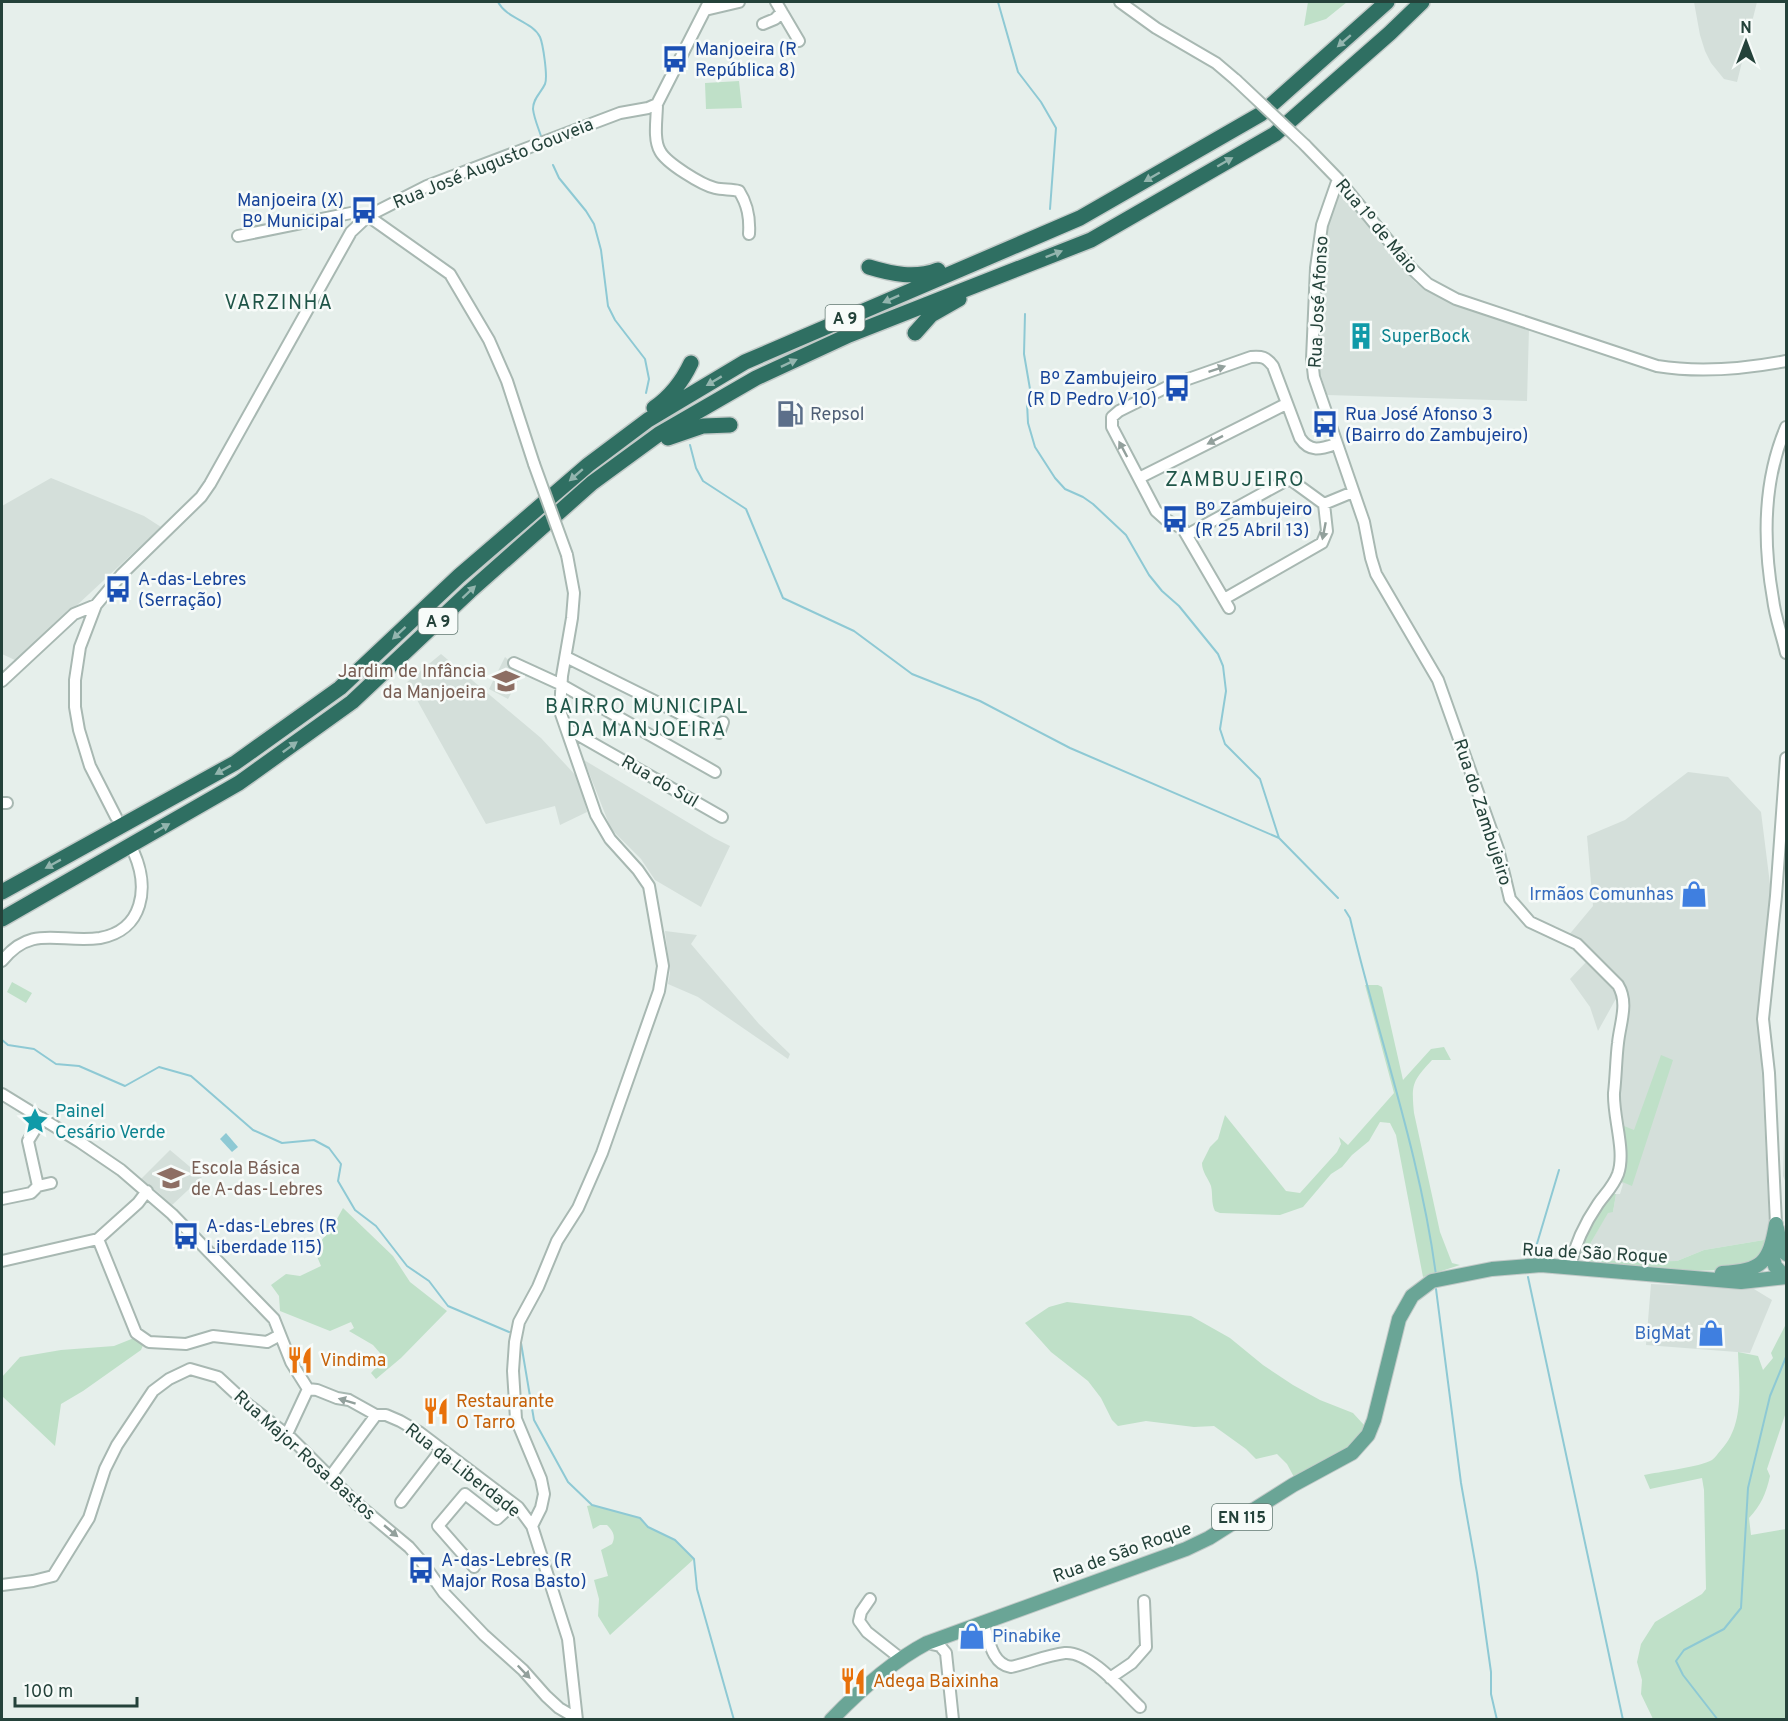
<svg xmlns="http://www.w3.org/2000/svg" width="1788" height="1721" viewBox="0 0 1788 1721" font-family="Overpass,sans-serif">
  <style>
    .built { fill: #d4dfda }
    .green { fill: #bfe0c8 }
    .water { fill: #8ec9d4 }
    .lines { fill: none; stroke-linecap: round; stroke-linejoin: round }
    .stream { stroke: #8ec9d4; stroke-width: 2 }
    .minor-casing { stroke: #a8b8b2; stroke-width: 14 }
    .major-casing { stroke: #c2cac8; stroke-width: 16 }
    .highway-casing { stroke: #c2cac8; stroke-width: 18 }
    .minor { stroke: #fff; stroke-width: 10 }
    .major { stroke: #6aa596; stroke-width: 14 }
    .highway { stroke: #2f6f62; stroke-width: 15 }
    .minor-bridge-casing { stroke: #a8b8b2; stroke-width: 14; stroke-linecap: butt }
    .minor-bridge { stroke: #fff; stroke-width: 10 }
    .oneway { fill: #93b5ae }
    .oneway2 { fill: #92a09c }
    .labels { text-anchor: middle; stroke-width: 5; stroke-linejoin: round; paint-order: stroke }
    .shield { fill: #f7fbf9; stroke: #637a73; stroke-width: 1.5 }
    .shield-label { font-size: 16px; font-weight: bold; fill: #24423a }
    .transit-label { font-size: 18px; fill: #164399; stroke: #f7fbf9; text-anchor: start }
    .street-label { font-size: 18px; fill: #24423a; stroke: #f7fbf9 }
    .culture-label { font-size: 18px; fill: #0d838f; stroke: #f7fbf9; text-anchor: start }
    .service-label { font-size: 18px; fill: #4e5e75; stroke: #f7fbf9; text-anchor: start }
    .education-label { font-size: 18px; fill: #785e54; stroke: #f7fbf9; text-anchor: end }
    .shop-label { font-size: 18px; fill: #366cbe; stroke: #f7fbf9; text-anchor: end }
    .food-label { font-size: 18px; fill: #c56008; stroke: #f7fbf9; text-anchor: start }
    .neighbourhood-label { font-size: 20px; letter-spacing: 1.5px; fill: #1f5548; stroke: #f7fbf9 }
  </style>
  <rect width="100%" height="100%" fill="#e6efeb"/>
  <path class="built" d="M1694,2H1757L1737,82L1724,79L1711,63L1705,51L1700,35Z
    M1341,192L1388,252L1416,283L1449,302L1529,328L1527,401L1327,395L1317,362L1320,288L1329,220L1338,195Z
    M51,478L144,516L161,527L17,661L2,654V506Z
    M441,654L541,738L579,779L587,812L560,825L555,806L486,824L407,682Z
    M505,657L523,672L508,699L489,689Z
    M584,760L714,838L730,846L701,907L655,880L641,859L611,829Z
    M1688,772L1728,777L1761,812L1770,884L1771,913L1759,1016L1770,1239L1704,1250L1677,1261L1623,1262L1586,1257V1251L1608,1212H1613L1616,1194H1620L1623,1184L1620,1181L1627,1160L1619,1124L1622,1046L1627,995L1568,936L1593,906L1587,836L1625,820Z
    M665,931L697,935L691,944L759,1024L790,1054L788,1059L698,997L668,984L670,973Z
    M1587,961L1616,988L1618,995L1598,1031L1590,1007L1570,979Z
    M1786,1075V1183L1783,1176Z
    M170,1150L202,1177L171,1206L159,1193L141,1179Z
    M1651,1284L1754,1289L1772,1300L1750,1353L1646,1345Z"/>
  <path class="green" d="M1308,2H1347L1326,19L1304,26Z
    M739,81L742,108L706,109L705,83Z
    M12,982L32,993L26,1003L7,992Z
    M1365,985H1378L1382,987L1403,1080L1431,1049L1444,1047L1451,1060H1432C1413,1081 1411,1083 1414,1113L1440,1232L1452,1263L1460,1265L1423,1277L1396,1135L1390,1123L1380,1122L1369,1141L1352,1155L1342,1167L1331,1174L1303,1207L1280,1215L1220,1213L1215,1211C1211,1203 1213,1195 1211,1186C1208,1178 1202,1172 1202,1163L1210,1147L1218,1139L1225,1115L1286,1191L1300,1193L1337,1152L1341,1144L1339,1137L1348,1145L1394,1093Z
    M1661,1055L1673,1060L1632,1186L1620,1181L1627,1160L1619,1124L1634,1130Z
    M1612,1194H1616L1613,1212L1608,1213L1586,1251L1587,1257L1623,1262L1677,1261L1704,1250L1770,1239C1767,1244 1765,1251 1762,1256C1740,1283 1620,1265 1586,1262C1569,1240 1599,1210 1612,1194Z
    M343,1208L393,1256L410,1282L447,1311L401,1358L376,1379L371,1373L380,1363V1353L373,1345L349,1331L354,1328L351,1322L330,1331L280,1311L279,1296L271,1285L286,1274L300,1276L321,1266L314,1249L332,1228Z
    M1067,1302L1191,1316L1230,1338L1263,1365L1293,1385L1320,1400L1353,1413L1364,1425V1431L1347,1450L1331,1460L1294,1477L1287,1464L1277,1454L1256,1459L1246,1449L1214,1426L1194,1427L1146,1421L1118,1426L1112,1420L1101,1398L1088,1381L1051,1352L1025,1323L1049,1307Z
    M1786,1324V1412L1767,1469L1770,1476C1766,1494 1761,1505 1749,1518L1751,1535L1786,1529V1719H1653L1641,1694L1642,1680L1637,1662L1641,1644L1655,1622L1702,1594L1706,1589L1704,1490L1702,1478L1650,1489L1644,1475C1658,1472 1700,1467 1712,1460C1715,1458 1718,1453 1721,1450C1745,1424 1739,1385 1738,1352L1758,1356L1763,1370L1773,1358L1771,1353Z
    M134,1338L144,1343L141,1350L83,1391L61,1404L55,1446L2,1396V1377L20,1357L61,1350L114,1346Z
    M592,1505L640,1518L648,1527L675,1540L694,1559L610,1635L598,1616L599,1599L594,1580L608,1576L601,1550L612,1544C616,1536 613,1531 607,1525H600L593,1529L587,1506Z"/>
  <path class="water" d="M226,1133L238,1147L232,1152L220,1139Z"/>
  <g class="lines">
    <path class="stream" d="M498,2C507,19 532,21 540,37C543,44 548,77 545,84C541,93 533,98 533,109C534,118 538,127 541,136
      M998,2L1018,72L1041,102L1056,128L1050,209
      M553,165L559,178L586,211L594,224L601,250L608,306L615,320L645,359L649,379L646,393
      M1025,314L1024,354L1030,389L1027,403L1028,423L1035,447L1055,478L1065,489L1083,497L1093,504L1126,535L1149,575L1162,591L1179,606L1218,654L1223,666L1226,691L1220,729L1225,744L1260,779L1279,838
      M690,445L696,468L703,481L746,509L783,598L854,631L912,674L980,701L1070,748L1279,838L1338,898
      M1345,910L1350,918C1378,1037 1420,1153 1436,1275
      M2,1040L8,1045L34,1049L56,1064L79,1066L125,1086L159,1067L191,1076L253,1130L282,1143L314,1140L329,1148L341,1164L338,1181L355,1210L376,1226L407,1266L429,1281L448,1306L509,1332
      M1533,1257L1559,1170
      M1528,1277L1623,1720
      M1436,1289L1461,1483L1477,1573L1491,1672V1694L1497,1720
      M521,1343L534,1420L568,1482L592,1505L640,1518L648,1527L675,1540L694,1559L697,1589L734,1720
      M1718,1720L1683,1675L1676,1661L1684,1650L1724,1629L1741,1608L1748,1488L1770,1396L1786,1357"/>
    <defs>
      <path id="minor" d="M776,2L799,41
        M1120,2L1156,28L1216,63L1236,80
        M705,10L739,2
        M763,24L775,19L782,12
        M657,104C657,118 653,139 660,151C666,163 702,185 715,188C723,190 731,189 739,191C748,205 750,218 749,234
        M1305,145L1338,179L1410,267L1428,284L1456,299L1657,366C1700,373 1744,369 1786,361
        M1338,179L1322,225L1316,268L1312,359L1314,377L1364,522L1371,558L1376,574L1438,680L1498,849L1510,899L1530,922L1577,944L1618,985C1629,1003 1620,1023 1618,1043C1616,1059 1616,1076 1614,1093C1613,1118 1626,1151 1618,1174C1613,1187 1605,1194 1598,1204C1585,1223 1575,1244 1570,1267
        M238,236L351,213L368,216L450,274L489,340L507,381L534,464
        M1786,427C1763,481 1763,542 1773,599C1775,617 1782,635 1786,653
        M1139,478L1286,404
        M1187,535L1285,481L1291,480L1324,504
        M1224,599L1322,543L1327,531L1324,504L1353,492
        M1229,608L1183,529L1165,519L1156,511L1112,427V417L1119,411L1171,385L1251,357C1262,356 1266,357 1273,366L1300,438C1310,453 1321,449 1336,444
        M566,657L719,733L723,722
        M514,663L562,685L715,772
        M2,681L74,614L96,605
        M566,728L722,817
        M2,803H7
        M116,817L90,766L79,730L75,707V680L80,647L96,605L122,574L201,497L210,484L351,232L368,216L427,186L620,113L648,108L657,104L709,2
        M2,961C32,923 61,944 100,938C144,930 149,887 134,853
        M2,1094L80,1142L121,1170L172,1214L274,1319L291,1362L308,1389
        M38,1186L28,1141L42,1118
        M2,1199L31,1193L38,1186L51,1183
        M1776,1224L1769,1073L1763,1019L1776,896L1786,758
        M98,1239L136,1333L149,1342L186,1344L213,1336L267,1342L280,1335
        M2,1261L98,1239L138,1203L147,1191
        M308,1389L317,1390L337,1398L349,1400L376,1415H386L400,1421L419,1432L518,1507L532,1526L568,1639L577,1720
        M287,1434L308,1389
        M330,1477L376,1415
        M401,1502L441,1450
        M532,1526L541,1508L544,1494L541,1479L516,1419L513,1371L515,1342L519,1322L538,1287L557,1241L578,1208L602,1153L659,991L663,966L649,886L638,870L610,839L596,815L560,711L562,676L572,618L574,593L567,555
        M474,1567L438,1526L465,1494L497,1519L513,1504
        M2,1585L33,1581L53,1576L89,1518L105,1469L117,1445L153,1391L169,1379L190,1369L218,1377L246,1403L291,1438L355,1502L409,1547L422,1562L444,1593L484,1635L523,1670L546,1696L559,1708L576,1718
        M870,1599L861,1612L859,1621L867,1632L900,1658
        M983,1622C989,1638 991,1664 1011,1667C1029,1663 1047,1655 1065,1653C1090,1651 1123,1691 1140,1707
        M927,1643L940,1646L946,1653L953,1720
        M1110,1678L1132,1663L1146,1647L1144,1601"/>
      <path id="major" d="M1777,1228L1780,1243L1786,1254
        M1771,1249L1775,1266L1785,1277
        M1722,1273C1762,1270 1769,1264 1776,1224
        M831,1720C860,1690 891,1662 927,1643L1186,1549L1209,1538L1293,1485L1352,1453L1368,1435L1374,1420L1399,1319L1412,1296L1432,1281L1492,1269L1541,1265L1741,1282L1786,1277"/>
      <path id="highway" d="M869,267C892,274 915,279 938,270
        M915,333L931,315L959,299
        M654,408C670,397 683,380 691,363
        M668,438L703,426L730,425
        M2,892L235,763L340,688L459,576L588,465L648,420L745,362L1080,218L1261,114L1387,2
        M2,919L239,783L352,702L470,591L592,483L659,434L756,378L849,335L1091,240L1275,134L1390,33L1422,2"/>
    </defs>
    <use href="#minor" class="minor-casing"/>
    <use href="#major" class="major-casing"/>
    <use href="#highway" class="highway-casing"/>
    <use href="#minor" class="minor"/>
    <use href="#major" class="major"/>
    <use href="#highway" class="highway"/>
    <defs>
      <path id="minor-bridge" d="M1236,80L1305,145
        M534,464L567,555"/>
    </defs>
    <use href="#minor-bridge" class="minor-bridge-casing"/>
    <use href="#minor-bridge" class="minor-bridge"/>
  </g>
  <defs><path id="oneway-solid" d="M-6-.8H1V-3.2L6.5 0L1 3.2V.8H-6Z" transform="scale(1.5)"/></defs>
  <g class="oneway">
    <use href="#oneway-solid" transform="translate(1344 41) rotate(139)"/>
    <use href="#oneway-solid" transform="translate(1225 162) rotate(-30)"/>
    <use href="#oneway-solid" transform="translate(1152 177) rotate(150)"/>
    <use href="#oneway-solid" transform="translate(1054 254) rotate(-21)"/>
    <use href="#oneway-solid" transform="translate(891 299) rotate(156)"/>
    <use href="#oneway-solid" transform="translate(789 363) rotate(-25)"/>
    <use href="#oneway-solid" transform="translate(714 381) rotate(149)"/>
    <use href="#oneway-solid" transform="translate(576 475) rotate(139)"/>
    <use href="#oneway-solid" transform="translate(469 592) rotate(-43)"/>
    <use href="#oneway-solid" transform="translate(399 633) rotate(137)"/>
    <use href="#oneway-solid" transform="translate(290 747) rotate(-36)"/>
    <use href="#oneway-solid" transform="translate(223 770) rotate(151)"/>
    <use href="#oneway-solid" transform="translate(162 828) rotate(-30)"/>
    <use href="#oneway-solid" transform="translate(53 864) rotate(151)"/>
  </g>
  <g class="oneway2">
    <use href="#oneway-solid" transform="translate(1217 369) rotate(-19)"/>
    <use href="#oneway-solid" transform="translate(1215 440) rotate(153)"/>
    <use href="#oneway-solid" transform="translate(1123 449) rotate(-118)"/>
    <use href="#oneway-solid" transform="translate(1324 531) rotate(101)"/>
    <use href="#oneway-solid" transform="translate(347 1401) rotate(-163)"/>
    <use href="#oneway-solid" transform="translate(391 1531) rotate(40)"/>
    <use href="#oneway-solid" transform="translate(524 1672) rotate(46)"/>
  </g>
  <defs>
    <symbol id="bus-bare" viewBox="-9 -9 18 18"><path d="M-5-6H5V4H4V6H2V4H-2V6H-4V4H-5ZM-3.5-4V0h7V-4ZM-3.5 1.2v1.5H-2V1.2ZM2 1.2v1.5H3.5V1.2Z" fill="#1a4fb4" stroke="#f7fbf9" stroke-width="2.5" paint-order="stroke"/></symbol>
    <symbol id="building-bare" viewBox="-9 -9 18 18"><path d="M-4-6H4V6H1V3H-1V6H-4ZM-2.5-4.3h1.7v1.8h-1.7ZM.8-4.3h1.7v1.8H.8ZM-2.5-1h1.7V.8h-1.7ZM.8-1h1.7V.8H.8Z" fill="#0f9aa8" stroke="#f7fbf9" stroke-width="2.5" paint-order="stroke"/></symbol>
    <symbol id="fuel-bare" viewBox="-9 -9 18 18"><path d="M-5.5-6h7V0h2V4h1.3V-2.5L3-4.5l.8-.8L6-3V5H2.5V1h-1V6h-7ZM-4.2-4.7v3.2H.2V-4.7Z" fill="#5c6f8a" stroke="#f7fbf9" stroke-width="2.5" paint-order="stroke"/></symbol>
    <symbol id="school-bare" viewBox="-9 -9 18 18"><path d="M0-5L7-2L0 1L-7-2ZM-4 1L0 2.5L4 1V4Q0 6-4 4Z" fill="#8d6e63" stroke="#f7fbf9" stroke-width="2.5" paint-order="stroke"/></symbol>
    <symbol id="shop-bare" viewBox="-9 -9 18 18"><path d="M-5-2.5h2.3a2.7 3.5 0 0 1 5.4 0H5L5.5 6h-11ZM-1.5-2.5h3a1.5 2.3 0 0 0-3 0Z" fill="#3f7fe0" stroke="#f7fbf9" stroke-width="2.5" paint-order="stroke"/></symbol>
    <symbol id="sight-bare" viewBox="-9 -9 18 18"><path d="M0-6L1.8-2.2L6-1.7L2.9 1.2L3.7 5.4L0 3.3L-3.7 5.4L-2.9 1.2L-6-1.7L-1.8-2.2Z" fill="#0f9aa8" stroke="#f7fbf9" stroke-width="2.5" paint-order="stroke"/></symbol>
    <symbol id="restaurant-bare" viewBox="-9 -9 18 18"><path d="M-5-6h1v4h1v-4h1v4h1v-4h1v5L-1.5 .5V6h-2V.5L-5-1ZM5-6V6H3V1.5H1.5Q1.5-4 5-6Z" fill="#e8710a" stroke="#f7fbf9" stroke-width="2.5" paint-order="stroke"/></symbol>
  </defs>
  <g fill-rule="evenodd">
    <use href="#bus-bare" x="656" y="40" width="38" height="38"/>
    <use href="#bus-bare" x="345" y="191" width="38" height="38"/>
    <use href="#building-bare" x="1342" y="317" width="38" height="38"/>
    <use href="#bus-bare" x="1158" y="369" width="38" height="38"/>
    <use href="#fuel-bare" x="771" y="395" width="38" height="38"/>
    <use href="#bus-bare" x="1306" y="405" width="38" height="38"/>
    <use href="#bus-bare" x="1156" y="500" width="38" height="38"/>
    <use href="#bus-bare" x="99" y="570" width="38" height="38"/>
    <use href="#school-bare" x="487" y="662" width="38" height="38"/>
    <use href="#shop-bare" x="1675" y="875" width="38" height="38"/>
    <use href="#sight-bare" x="16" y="1102" width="38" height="38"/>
    <use href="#school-bare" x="152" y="1159" width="38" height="38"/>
    <use href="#bus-bare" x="167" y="1217" width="38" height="38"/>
    <use href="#shop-bare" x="1692" y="1314" width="38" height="38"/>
    <use href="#restaurant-bare" x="281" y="1341" width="38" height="38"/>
    <use href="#restaurant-bare" x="417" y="1392" width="38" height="38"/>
    <use href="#bus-bare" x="402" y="1551" width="38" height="38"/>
    <use href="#shop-bare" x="953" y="1617" width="38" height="38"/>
    <use href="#restaurant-bare" x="834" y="1662" width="38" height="38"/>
  </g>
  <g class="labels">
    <g class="shield">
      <rect x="825.5" y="305" width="39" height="26" rx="4.5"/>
      <rect x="418.5" y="608" width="39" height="26" rx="4.5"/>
      <rect x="1212" y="1504" width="60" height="26" rx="4.5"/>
    </g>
    <g class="shield-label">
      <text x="845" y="324">A 9</text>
      <text x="438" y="627">A 9</text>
      <text x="1242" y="1523">EN 115</text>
    </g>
    <g class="transit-label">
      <text x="695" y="55">Manjoeira (R<tspan x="695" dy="21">República 8)</tspan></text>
      <text x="344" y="206" text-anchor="end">Manjoeira (X)<tspan x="344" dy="21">Bº Municipal</tspan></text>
      <text x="1157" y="384" text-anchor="end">Bº Zambujeiro<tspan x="1157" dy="21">(R D Pedro V 10)</tspan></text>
      <text x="1345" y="420">Rua José Afonso 3<tspan x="1345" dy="21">(Bairro do Zambujeiro)</tspan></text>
      <text x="1195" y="515">Bº Zambujeiro<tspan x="1195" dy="21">(R 25 Abril 13)</tspan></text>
      <text x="138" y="585">A-das-Lebres<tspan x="138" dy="21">(Serração)</tspan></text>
      <text x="206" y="1232">A-das-Lebres (R<tspan x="206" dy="21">Liberdade 115)</tspan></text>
      <text x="441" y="1566">A-das-Lebres (R<tspan x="441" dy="21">Major Rosa Basto)</tspan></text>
    </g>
    <g class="street-label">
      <text transform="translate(493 163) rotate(-22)" y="6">Rua José Augusto Gouveia</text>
      <text transform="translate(1377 226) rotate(50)" y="6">Rua 1º de Maio</text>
      <text transform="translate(1318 302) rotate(-87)" y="6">Rua José Afonso</text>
      <text transform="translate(660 781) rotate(30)" y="6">Rua do Sul</text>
      <text transform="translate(1483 812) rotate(72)" y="6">Rua do Zambujeiro</text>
      <text transform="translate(1595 1253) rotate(3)" y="6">Rua de São Roque</text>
      <text transform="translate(305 1455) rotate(42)" y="6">Rua Major Rosa Bastos</text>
      <text transform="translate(463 1470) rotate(38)" y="6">Rua da Liberdade</text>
      <text transform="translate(1122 1552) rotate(-20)" y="6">Rua de São Roque</text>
    </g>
    <g class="culture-label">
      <text x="1381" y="342">SuperBock</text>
      <text x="55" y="1117">Painel<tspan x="55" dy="21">Cesário Verde</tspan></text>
    </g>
    <g class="service-label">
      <text x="810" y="420">Repsol</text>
    </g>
    <g class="education-label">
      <text x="486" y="677">Jardim de Infância<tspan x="486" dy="21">da Manjoeira</tspan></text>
      <text x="191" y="1174" text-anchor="start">Escola Básica<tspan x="191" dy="21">de A-das-Lebres</tspan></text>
    </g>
    <g class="shop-label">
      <text x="1674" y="900">Irmãos Comunhas</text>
      <text x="1691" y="1339">BigMat</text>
      <text x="992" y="1642" text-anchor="start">Pinabike</text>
    </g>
    <g class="food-label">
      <text x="320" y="1366">Vindima</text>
      <text x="456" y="1407">Restaurante<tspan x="456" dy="21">O Tarro</tspan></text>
      <text x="873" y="1687">Adega Baixinha</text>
    </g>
    <g class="neighbourhood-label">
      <text x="279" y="309">VARZINHA</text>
      <text x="1235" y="486">ZAMBUJEIRO</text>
      <text x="647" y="713">BAIRRO MUNICIPAL<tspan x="647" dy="23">DA MANJOEIRA</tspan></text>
    </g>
  </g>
  <rect width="1788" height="1721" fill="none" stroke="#24423a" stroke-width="6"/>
  <g transform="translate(1746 42)" stroke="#f7fbf9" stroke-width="4.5" paint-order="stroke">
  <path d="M0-4.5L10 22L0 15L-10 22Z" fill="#24423a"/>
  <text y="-9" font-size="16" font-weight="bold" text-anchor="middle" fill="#24423a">N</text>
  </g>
  <path d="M15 1697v9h122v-9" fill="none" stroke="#24423a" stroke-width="3"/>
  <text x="24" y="1697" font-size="18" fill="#24423a" stroke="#f7fbf9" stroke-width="4.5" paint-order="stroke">100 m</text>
</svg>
